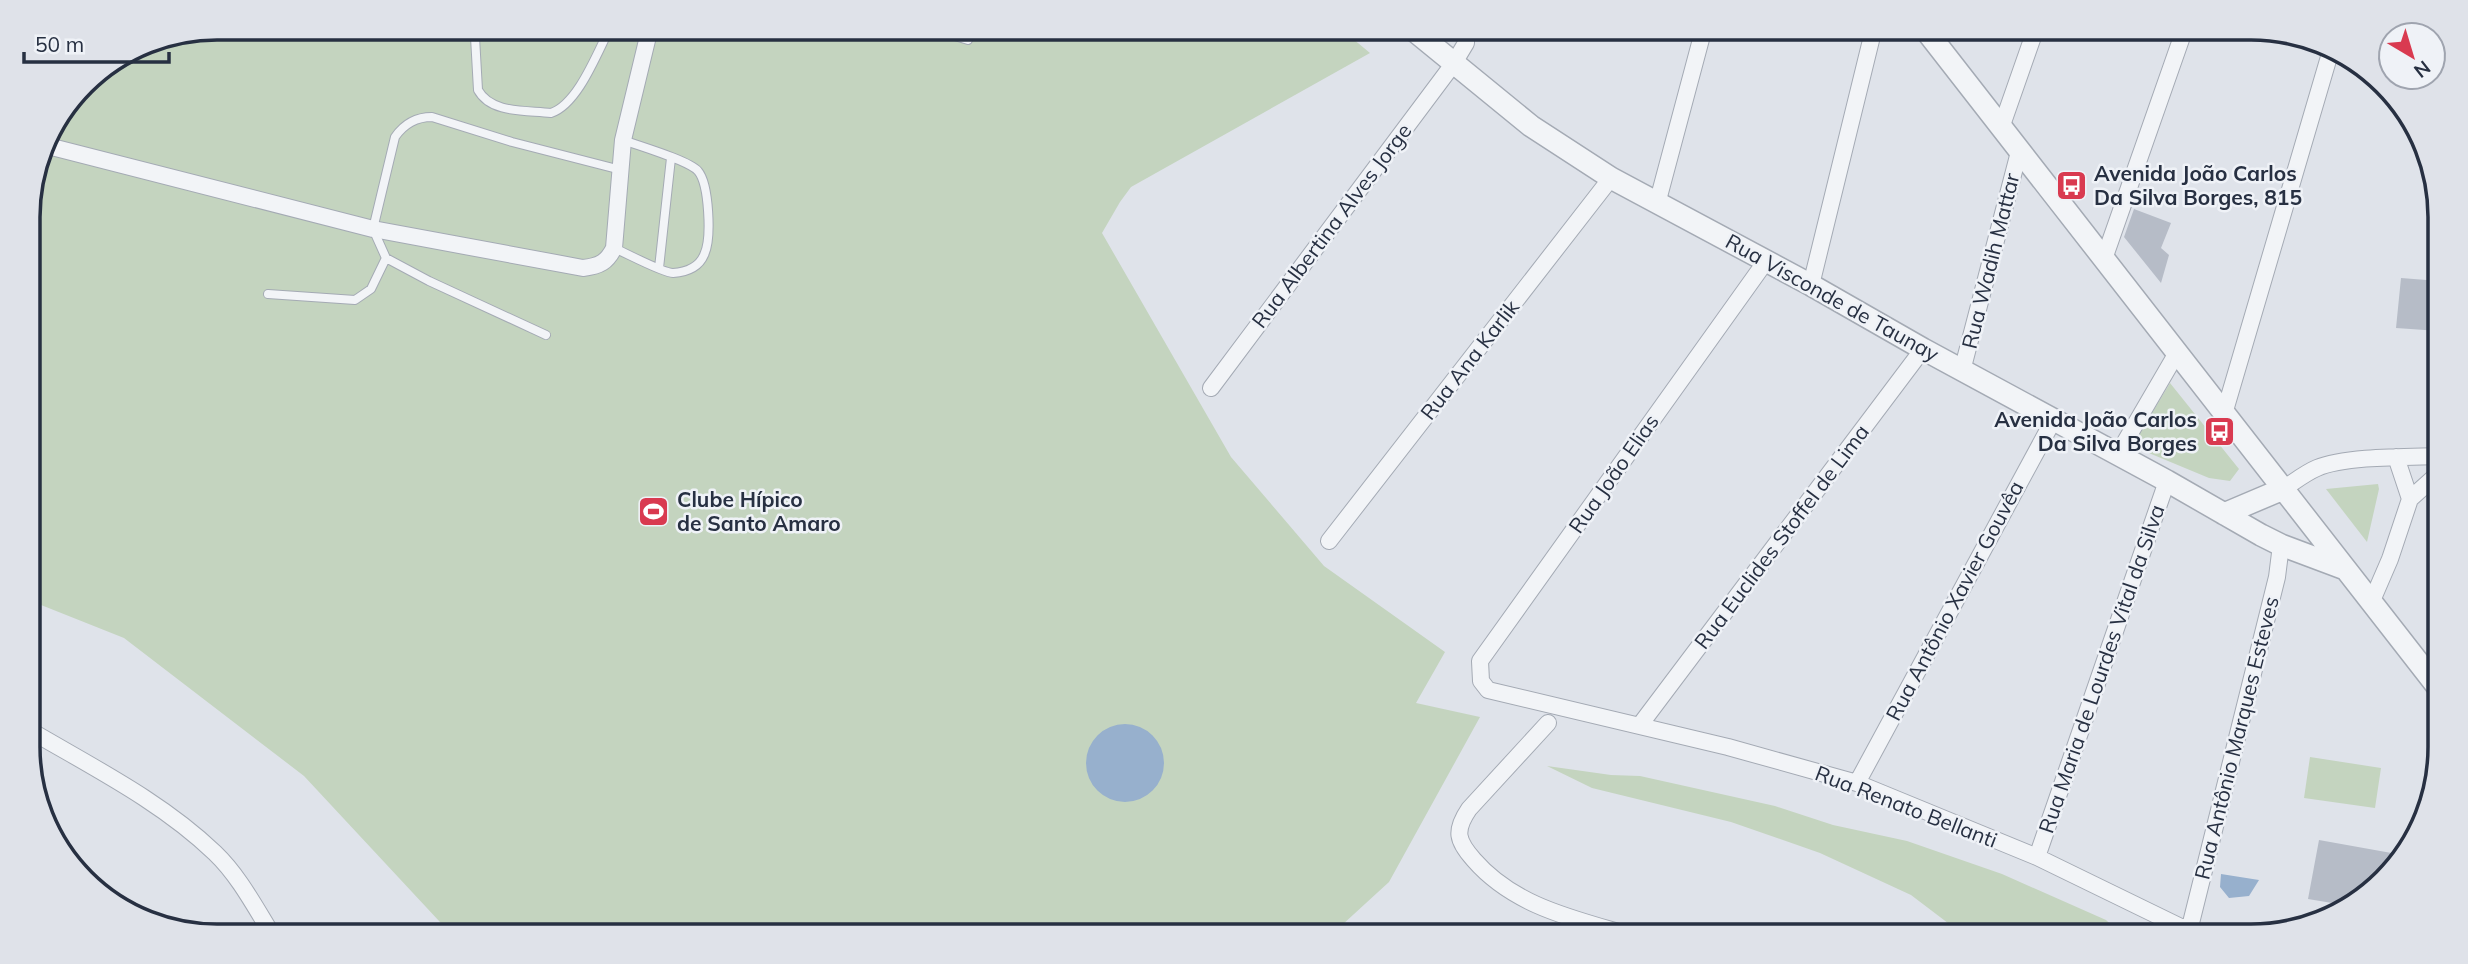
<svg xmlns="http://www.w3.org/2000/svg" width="2468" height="964" viewBox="0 0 2468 964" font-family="Mulish,sans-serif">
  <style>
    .green { fill: #c4d4bf }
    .water { fill: #97b0cd }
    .building { fill: #b6bcc7 }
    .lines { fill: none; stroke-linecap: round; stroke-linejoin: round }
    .service-casing { stroke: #a4aab4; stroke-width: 10 }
    .minor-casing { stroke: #a4aab4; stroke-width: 18 }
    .tertiary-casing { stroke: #a4aab4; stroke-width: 24 }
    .service { stroke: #f2f4f7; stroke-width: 8 }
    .minor { stroke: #f2f4f7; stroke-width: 16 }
    .tertiary { stroke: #f2f4f7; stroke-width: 21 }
    .labels { text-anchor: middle; stroke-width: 5; stroke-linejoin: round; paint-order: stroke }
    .poi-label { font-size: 21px; font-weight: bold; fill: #273042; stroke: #eff2f7; text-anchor: start }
    .street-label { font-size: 21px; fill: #273042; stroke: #eff2f7 }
    .rim { fill: none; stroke: #273042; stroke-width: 3.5 }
  </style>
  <rect width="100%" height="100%" fill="#dfe3ea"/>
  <path class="green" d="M217,28H1340L1370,53L1131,187L1120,202L1102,233L1231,457L1324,566L1445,652L1416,703L1480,717L1389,882L1330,936H453L304,776L124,638L31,601L28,210L57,121L92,75L145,42Z
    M2170,383L2239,469L2230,481L2209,478L2132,446Z
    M2378,484L2379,489L2367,542L2326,489Z
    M2310,757L2381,768L2375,808L2304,798Z
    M1547,766L1611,775L1640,776L1775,806L1833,825L1907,841L2002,874L2106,920L2123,936H1965L1911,895L1820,853L1731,822L1592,788Z"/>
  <path class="water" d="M1086 763a39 39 0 1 1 78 0a39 39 0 1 1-78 0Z
    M2221,874L2259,880L2249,896L2229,898L2220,887Z"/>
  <path class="building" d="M2134,209L2171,223L2161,248L2169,255L2161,283L2124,237Z
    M2401,278L2439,281V331L2396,328Z
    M2319,840L2397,854L2366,897L2344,905L2308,899Z"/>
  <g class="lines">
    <defs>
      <path id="service" d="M478,28L475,37L478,90C491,114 527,110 551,113C578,104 597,53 610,28
        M929,28L968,40
        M614,248C626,253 663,273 673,273C686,272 699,267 704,255C712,239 709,184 698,171C688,160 639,146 623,140
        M659,268L671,158
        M268,294L355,300L371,289L386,258
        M546,335L429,281L386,258L373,229L395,137C404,124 417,117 432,117L512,142L621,170"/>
      <path id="minor" d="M2001,128L2036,28
        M44,145L373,229L583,268C600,266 607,262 614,248L623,140L650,28
        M1657,204L1704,28
        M2104,259L2185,28
        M1766,261L1480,661L1481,681L1488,690L1728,747L1857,783L2037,857L2189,931
        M1811,285L1874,28
        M1962,371L2019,152
        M1211,388L1454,63L1466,43V28
        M2224,414L2331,50
        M2118,454L2178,351
        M2396,457L2410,499
        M2283,489C2294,482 2305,473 2317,468C2345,456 2407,457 2439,456
        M1329,541L1611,178
        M2371,603L2390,559L2410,499L2439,473
        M1548,723L1469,809C1454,831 1457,841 1474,860C1515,907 1575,919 1632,936
        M1640,725L1923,349
        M31,731C94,768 162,802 215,853C239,876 255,907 273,936
        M1857,783L2054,419
        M2037,857L2167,481
        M2189,936V931L2277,577L2281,545"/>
      <path id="tertiary" d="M1411,28L1531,126L1611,178L1811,285L1923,349L2167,481L2261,535L2281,545L2345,569
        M1924,28L2440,690
        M2224,514L2283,489"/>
    </defs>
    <use href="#service" class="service-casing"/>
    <use href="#minor" class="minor-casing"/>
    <use href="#tertiary" class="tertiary-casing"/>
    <use href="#service" class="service"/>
    <use href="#minor" class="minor"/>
    <use href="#tertiary" class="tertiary"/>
  </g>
  <defs>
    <symbol id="bus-square" viewBox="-11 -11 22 22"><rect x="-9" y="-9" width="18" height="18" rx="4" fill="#d93a50" stroke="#eff2f7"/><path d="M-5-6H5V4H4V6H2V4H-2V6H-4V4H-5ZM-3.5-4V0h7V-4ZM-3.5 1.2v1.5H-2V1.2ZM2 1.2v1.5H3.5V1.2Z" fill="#fff"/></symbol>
    <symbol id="stadium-square" viewBox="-11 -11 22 22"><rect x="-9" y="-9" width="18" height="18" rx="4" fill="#d93a50" stroke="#eff2f7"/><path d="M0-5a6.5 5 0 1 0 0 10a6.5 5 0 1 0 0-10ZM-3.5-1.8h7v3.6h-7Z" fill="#fff"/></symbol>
  </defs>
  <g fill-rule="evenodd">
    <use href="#bus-square" x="2054" y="168" width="35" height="35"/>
    <use href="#bus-square" x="2202" y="414" width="35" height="35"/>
    <use href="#stadium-square" x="636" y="494" width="35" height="35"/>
  </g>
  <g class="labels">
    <g class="poi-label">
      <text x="2094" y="181">Avenida João Carlos<tspan x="2094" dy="24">Da Silva Borges, 815</tspan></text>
      <text x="2197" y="427" text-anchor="end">Avenida João Carlos<tspan x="2197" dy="24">Da Silva Borges</tspan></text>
      <text x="677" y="507">Clube Hípico<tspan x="677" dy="24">de Santo Amaro</tspan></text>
    </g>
    <g class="street-label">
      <text transform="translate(1332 226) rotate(-53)" y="7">Rua Albertina Alves Jorge</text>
      <text transform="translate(1991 261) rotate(-76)" y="7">Rua Wadih Mattar</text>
      <text transform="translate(1832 298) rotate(29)" y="7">Rua Visconde de Taunay</text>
      <text transform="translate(1470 360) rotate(-52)" y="7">Rua Ana Karlik</text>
      <text transform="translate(1614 474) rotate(-55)" y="7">Rua João Elias</text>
      <text transform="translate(1782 537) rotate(-53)" y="7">Rua Euclides Stoffel de Lima</text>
      <text transform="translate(1955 601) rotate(-62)" y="7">Rua Antônio Xavier Gouvêa</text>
      <text transform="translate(2102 669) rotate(-71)" y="7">Rua Maria de Lourdes Vital da Silva</text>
      <text transform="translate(2237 738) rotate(-76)" y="7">Rua Antônio Marques Esteves</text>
      <text transform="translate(1906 807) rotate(21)" y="7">Rua Renato Bellanti</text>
    </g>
  </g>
  <path d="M0 0H2468V964H0ZM217 40H2251A177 177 0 0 1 2428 217V747A177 177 0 0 1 2251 924H217A177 177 0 0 1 40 747V217A177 177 0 0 1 217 40Z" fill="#dfe2e9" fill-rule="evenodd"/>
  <path class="rim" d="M217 40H2251A177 177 0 0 1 2428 217V747A177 177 0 0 1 2251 924H217A177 177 0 0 1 40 747V217A177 177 0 0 1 217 40Z"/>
  <g transform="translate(2412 56) rotate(142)"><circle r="33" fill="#eff2f7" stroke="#9fa4af" stroke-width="2"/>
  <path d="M0-5L12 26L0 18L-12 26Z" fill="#d93a50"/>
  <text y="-10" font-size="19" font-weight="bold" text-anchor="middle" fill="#273042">N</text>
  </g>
  <path d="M24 52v10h145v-10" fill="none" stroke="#273042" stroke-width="3.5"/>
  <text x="35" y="52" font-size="21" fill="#273042" stroke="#eff2f7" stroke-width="5" paint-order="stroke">50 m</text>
</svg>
